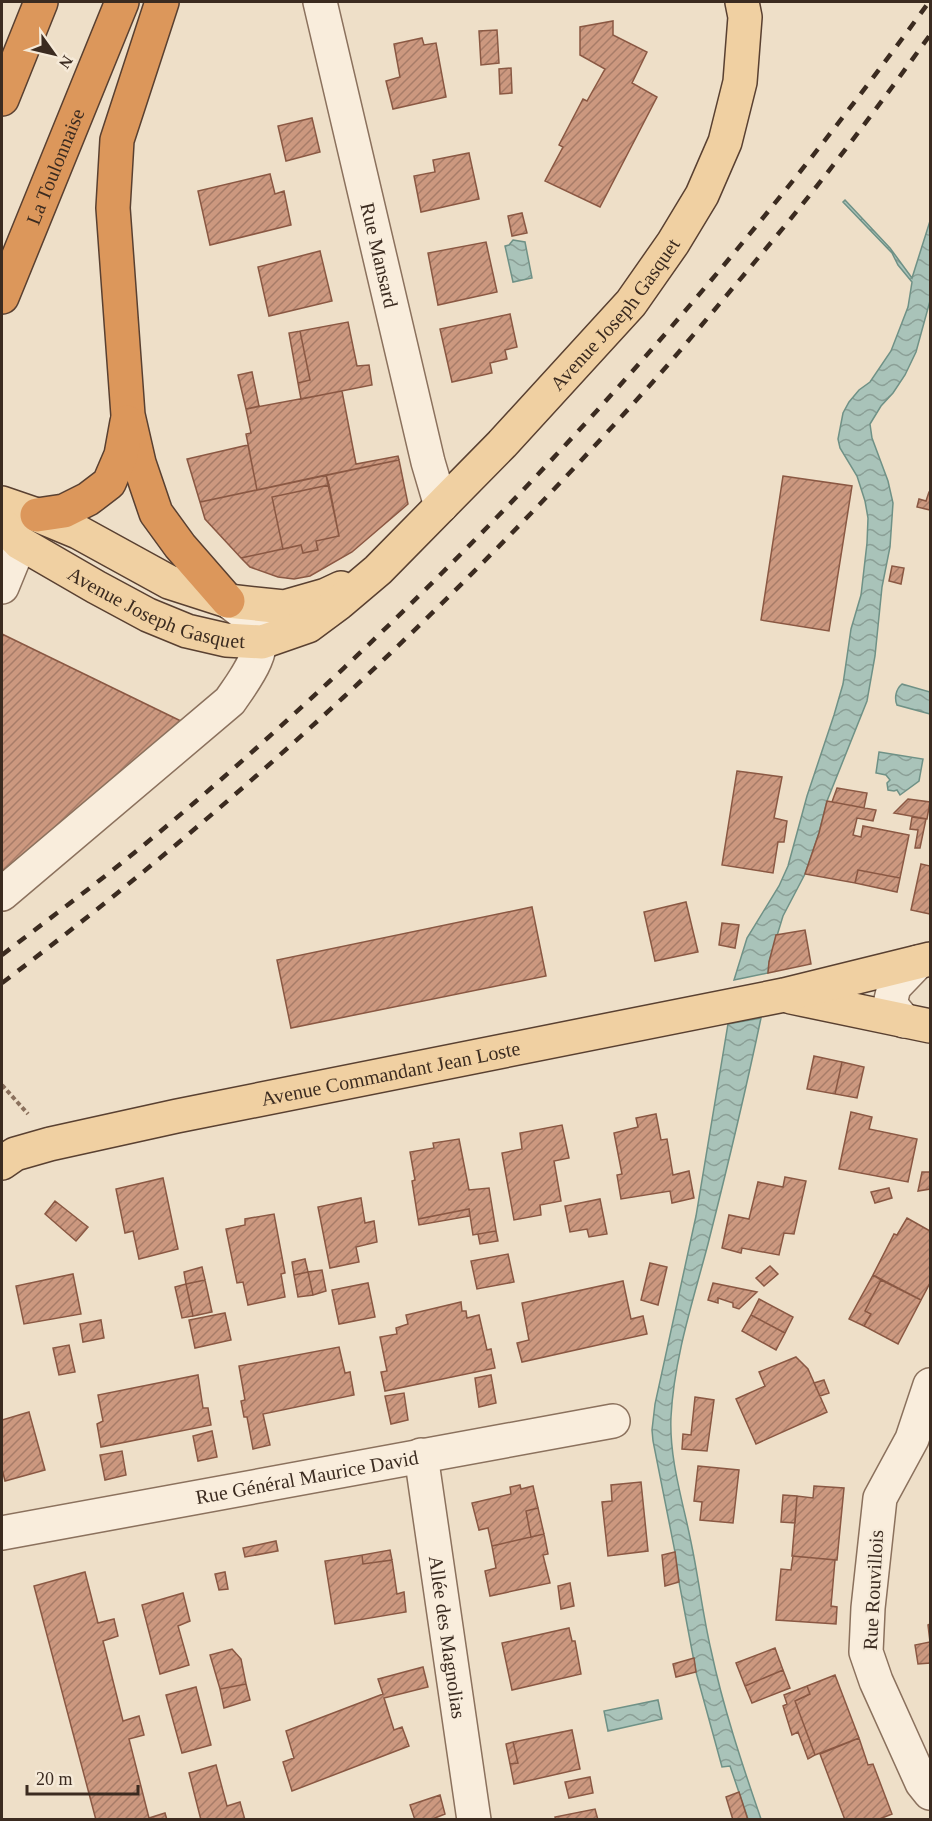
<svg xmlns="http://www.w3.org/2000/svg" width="932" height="1821" viewBox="0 0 932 1821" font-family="Georgia,serif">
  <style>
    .water { fill: url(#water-waves); stroke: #6f9186; stroke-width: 1.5 }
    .building { fill: url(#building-hatch); stroke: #8a5843; stroke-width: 1.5 }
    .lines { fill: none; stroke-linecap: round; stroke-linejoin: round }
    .minor-casing { stroke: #8b715d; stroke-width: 36 }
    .major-casing { stroke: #594031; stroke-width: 36 }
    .highway-casing { stroke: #594031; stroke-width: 36 }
    .path { stroke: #8b715d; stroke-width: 4; stroke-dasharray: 4.5 3; stroke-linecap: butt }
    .minor { stroke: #f9eddc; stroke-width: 33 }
    .major { stroke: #f0d0a2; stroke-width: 33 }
    .highway { stroke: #dc975b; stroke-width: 33 }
    .rail { stroke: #3b2b20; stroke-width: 4.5; stroke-dasharray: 10 10; stroke-linecap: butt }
    .labels { text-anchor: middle; stroke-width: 4.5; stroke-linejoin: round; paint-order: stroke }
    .street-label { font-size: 20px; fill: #3b2b20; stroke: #f6ead8 }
  </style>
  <defs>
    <pattern id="water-waves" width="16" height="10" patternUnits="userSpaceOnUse" patternTransform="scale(1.5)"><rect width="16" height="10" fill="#a9c3b9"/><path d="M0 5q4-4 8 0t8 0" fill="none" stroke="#8b9f96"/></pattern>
    <pattern id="building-hatch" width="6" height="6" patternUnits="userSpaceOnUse" patternTransform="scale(1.5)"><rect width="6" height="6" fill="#cc987f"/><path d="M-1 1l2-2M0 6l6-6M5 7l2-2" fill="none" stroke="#a77c68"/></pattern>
  </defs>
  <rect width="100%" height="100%" fill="#eedfc8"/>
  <path class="water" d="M845,200L890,248L912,278L930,221V301L916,352L905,375L893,393L881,406L870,424L872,438L888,481L893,503L890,547L882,587L875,656L867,701L827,801L819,833L805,874L783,916L769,962L768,973L734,980L747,938L779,886L788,866L807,796L834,715L843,684L851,629L861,595L867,543L868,518L865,501L857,476L840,448L838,439L843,413L849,402L859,390L870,382L891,351L908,307L912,282L898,265L892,253L843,202Z
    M513,240L525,242L532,278L513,282L505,246L509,245Z
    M902,684L930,692V714L897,705C894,698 896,689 902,684Z
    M879,752L923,759L919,781L900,795L897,790L894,791L888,790L887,783L890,780L886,775L876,773Z
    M761,1018C745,1094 727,1169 708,1244C693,1301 674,1358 671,1417C669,1460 684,1505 692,1547C699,1581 703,1616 711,1650C723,1707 742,1764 761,1819H748L730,1766L722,1767L696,1672L679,1582L675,1552L653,1441L652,1430L655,1404L696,1216L728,1024Z
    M658,1700L662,1719L608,1731L604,1711Z"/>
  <path class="building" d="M613,21V35L647,52L632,83L657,97L600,207L545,181L563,147L559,145L583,99L587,101L605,69L580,55V27Z
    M497,30L499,63L481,65L479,31Z
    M422,38L424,45L436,43L446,97L393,109L386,81L400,77L394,44Z
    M511,68L512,93L500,94L499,69Z
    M312,118L320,152L286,161L278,126Z
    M469,153L479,199L421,212L414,176L435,172L433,160Z
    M270,174L275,194L284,191L291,225L210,245L198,191Z
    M522,213L527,233L512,236L508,216Z
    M486,242L497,292L438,305L428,253Z
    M320,251L332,301L269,316L258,267Z
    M510,314L517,347L505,350L507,359L490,363L492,373L452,382L440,329Z
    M348,322L357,366L369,365L372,385L301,399L298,383L310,380L300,331Z
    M300,331L310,380L298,383L289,333Z
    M252,372L259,406L246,409L238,375Z
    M342,391L356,464L398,456L399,460L257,490L246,434L251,433L246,409Z
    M248,445L257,490L200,502L187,459Z
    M399,460L408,504L352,552L310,576L294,579L278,577L250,567L241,558L301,545L303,553L318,550L316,541L339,536L326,475Z
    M326,475L329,485L272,497L283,549L241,558L205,519L200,502Z
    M783,476L852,486L829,631L761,620Z
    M329,485L339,536L316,541L318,550L303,553L301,545L283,549L272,497Z
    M929,492H930V510L917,507L919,499L926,501Z
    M892,566L904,568L901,584L889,581Z
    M2,634L187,724L2,877Z
    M737,771L782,777L774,818L787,821L784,842H778L773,873L722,865Z
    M837,788L867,793L864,808L832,802Z
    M908,799L930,802L927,819L894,813Z
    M827,801L876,810L873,821L857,818L853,835L861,837L863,826L909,835L900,878L858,870L855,883L805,874L819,833Z
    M912,817L926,819L920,848H915L918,830L910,829Z
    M921,864L930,866V914L911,910Z
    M858,870L900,878L897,892L855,883Z
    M686,902L698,952L655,961L644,912Z
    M532,907L546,976L291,1028L277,960Z
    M722,923L739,925L735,948L719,945Z
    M805,930L811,964L768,973L769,962L776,935Z
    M814,1056L842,1062L835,1094L807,1089Z
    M842,1062L864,1067L857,1098L835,1094Z
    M851,1112L872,1117L869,1129L917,1139L908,1182L839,1169Z
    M656,1114L661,1140L667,1139L673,1175L689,1171L694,1198L672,1203L670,1191L621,1199L617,1175L622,1174L614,1133L638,1127L636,1118Z
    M562,1125L569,1158L554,1161L561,1201L540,1205L541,1215L514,1220L502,1153L522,1149L520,1133Z
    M459,1139L469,1190L489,1188L496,1231L473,1235L469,1209L418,1219L412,1181L415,1180L410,1152L434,1148L433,1143Z
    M922,1172H930V1189L918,1191Z
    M785,1177L806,1181L794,1234L784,1233L779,1255L742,1248L741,1253L722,1248L729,1215L749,1219L758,1182L783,1187Z
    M163,1178L178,1249L139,1259L133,1231L125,1233L116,1189Z
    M889,1188L892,1198L875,1203L871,1192Z
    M361,1198L365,1223L374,1221L377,1242L356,1247L359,1262L330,1268L318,1207Z
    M600,1199L607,1234L589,1237L587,1229L570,1232L565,1206Z
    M55,1201L88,1227L76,1241L45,1214Z
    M469,1209L470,1216L419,1225L418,1219Z
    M274,1214L285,1273L281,1274L285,1297L248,1305L243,1282L237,1283L226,1229L245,1225V1219Z
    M907,1218L930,1231V1283L921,1300L873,1275L894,1234L897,1235Z
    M496,1231L498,1241L480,1244L478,1234Z
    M508,1254L514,1282L477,1289L471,1261Z
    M305,1259L308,1272L294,1275L292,1262Z
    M650,1263L667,1267L658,1305L641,1300Z
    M770,1266L778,1274L764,1286L756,1278Z
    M202,1267L205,1280L186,1284L184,1272Z
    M322,1270L326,1291L313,1295L308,1272Z
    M308,1272L313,1295L298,1297L294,1275Z
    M73,1274L81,1314L24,1324L16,1286Z
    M873,1275L881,1280L865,1311L871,1314L864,1326L849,1319Z
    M205,1280L212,1312L193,1316L186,1284Z
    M881,1280L921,1300L898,1344L864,1326L871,1314L865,1311Z
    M623,1281L631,1319L643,1316L647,1334L522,1362L517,1343L529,1340L522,1303Z
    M368,1283L375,1317L339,1324L332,1290Z
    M713,1283L757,1292L739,1309L733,1307V1303L718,1298V1303L708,1300Z
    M186,1284L193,1316L182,1318L175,1287Z
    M759,1299L793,1317L785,1333L751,1315Z
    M461,1302L462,1311H466L467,1318L479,1315L487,1350L491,1349L495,1368L385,1391L381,1372L387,1371L380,1337L397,1334L396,1328L408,1324L406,1315Z
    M225,1313L231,1340L195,1348L189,1320Z
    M751,1315L785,1333L776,1350L742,1331Z
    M101,1320L104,1338L83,1342L80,1324Z
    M69,1345L75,1372L59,1375L53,1348Z
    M339,1347L345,1373L350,1372L354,1395L263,1414L270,1445L253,1449L247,1417H244L241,1401L245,1400L239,1366Z
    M796,1357L808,1369L827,1412L756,1444L736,1399L765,1386L759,1372Z
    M198,1375L203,1408H208L211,1425L101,1447L97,1424L103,1421L98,1395Z
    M491,1375L496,1403L479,1407L475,1378Z
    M824,1380L829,1393L820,1396L814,1383Z
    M404,1393L408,1420L391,1424L385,1396Z
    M695,1397L714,1400L707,1451L682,1449L683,1434L691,1435Z
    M29,1412L45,1470L5,1481L2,1469V1420Z
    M212,1431L217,1457L198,1461L193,1436Z
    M122,1451L126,1475L105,1480L100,1455Z
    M698,1466L739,1470L733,1523L700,1520L702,1502L694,1501Z
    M641,1482L648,1551L608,1556L602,1502L612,1501L611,1485Z
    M520,1485L521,1489L533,1486L538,1508L526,1511L531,1537L492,1546L488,1528L479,1530L472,1503L511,1494L510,1487Z
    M814,1486L844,1488L837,1560L792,1556L797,1496L813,1498Z
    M783,1495L797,1496L795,1523L781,1522Z
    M538,1508L544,1534L531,1537L526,1511Z
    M544,1534L548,1554L543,1555L550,1583L490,1596L485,1571L496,1568L492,1546Z
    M276,1541L278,1551L245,1557L243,1548Z
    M390,1550L392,1560L363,1564L362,1555Z
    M675,1552L679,1582L665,1586L662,1555Z
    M362,1555L363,1564L392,1560L397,1594L404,1592L406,1612L335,1624L325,1561Z
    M793,1556L835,1560L831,1606L837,1607L836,1624L776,1620L781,1569L791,1570Z
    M85,1572L98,1623L114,1619L118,1636L103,1641L123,1721L139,1716L144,1735L129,1739L149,1818L165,1813L167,1820H96L34,1586Z
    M225,1572L228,1589L219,1590L215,1574Z
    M570,1583L574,1606L561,1609L558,1586Z
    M183,1593L190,1621L178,1626L189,1665L160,1674L142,1605Z
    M930,1624V1663L918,1664L915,1645L930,1642L928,1625Z
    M569,1628L572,1641H575L581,1674L512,1690L502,1643Z
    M775,1648L783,1670L745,1686L736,1663Z
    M232,1649L241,1659L246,1684L220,1689L210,1655Z
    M694,1658L696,1672L676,1677L673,1664Z
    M423,1667L428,1687L384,1698L394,1730L402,1727L409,1746L292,1791L283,1762L294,1758L286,1731L383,1694L378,1679Z
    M783,1670L790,1688L752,1703L745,1686Z
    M835,1675L859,1738L815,1755L795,1701L810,1694L807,1686Z
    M246,1684L250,1700L224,1708L220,1689Z
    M807,1686L810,1694L795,1701L815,1755L808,1759L798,1732L792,1735L783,1706L787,1704L784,1695Z
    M196,1687L211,1745L182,1753L166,1695Z
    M572,1730L580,1769L514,1784L510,1764L518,1763L513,1742Z
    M859,1738L868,1765L873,1764L892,1814L877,1820H845L820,1754Z
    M513,1742L518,1763L510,1764L506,1744Z
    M216,1765L227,1806L240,1802L245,1820H201L189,1773Z
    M590,1777L593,1793L569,1798L565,1782Z
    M739,1792L748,1820H733L726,1797Z
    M440,1795L445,1814L430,1820H415L410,1805Z
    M595,1809L598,1820H556L555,1817Z"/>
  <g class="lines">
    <defs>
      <g id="minor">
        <path id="s1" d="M320,2L428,462L441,506"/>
        <path d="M2,587L20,543"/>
        <path d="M2,894L230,701C242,683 270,649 256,626C250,616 237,608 228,601"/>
        <path d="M904,1021L890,1004L894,987L918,962"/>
        <path d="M930,1385L912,1439L880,1498L868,1608L866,1652L876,1681L922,1783L930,1793"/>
        <path id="s2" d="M421,1455L474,1820"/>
        <path id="s3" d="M2,1533L613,1421"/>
      </g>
      <g id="major">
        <path d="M2,503L37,515L78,532L169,582L228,601L284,607L326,595L341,588"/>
        <path id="s4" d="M2,525L20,543L96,587L148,615L187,631L226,640L262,642L308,626L339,603L378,570L502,444L631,303L673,243L702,195L725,142L740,82L745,17L742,2"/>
        <path d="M791,997L930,1026"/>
        <path id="s5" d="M2,1163L15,1154L50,1144L177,1116L784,995L930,959"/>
      </g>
      <g id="highway">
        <path d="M162,2L117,140L113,208L128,415L139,463L156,513L180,546L228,601"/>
        <path d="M2,99L41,2"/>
        <path id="s6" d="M2,297L122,2"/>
        <path d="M37,515L64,511L88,499L109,483L121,455L127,422"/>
      </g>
    </defs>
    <use href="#minor" class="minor-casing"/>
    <use href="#major" class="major-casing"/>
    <use href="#highway" class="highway-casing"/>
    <path class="path" d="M2,1085L28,1114"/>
    <use href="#minor" class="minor"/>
    <use href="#major" class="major"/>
    <use href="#highway" class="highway"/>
    <path class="rail" d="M2,955C46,921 91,888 134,853C202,798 267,739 331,680C552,474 752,246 929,2
      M2,983C234,808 447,611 641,395C665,369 688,341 711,314C741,278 772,242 801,206C846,150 888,93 930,35"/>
  </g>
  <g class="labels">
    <g class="street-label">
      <text dy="7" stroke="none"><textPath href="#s6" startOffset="141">La Toulonnaise</textPath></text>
      <text dy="7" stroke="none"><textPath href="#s1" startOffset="260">Rue Mansard</textPath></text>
      <text dy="7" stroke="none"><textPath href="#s4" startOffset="778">Avenue Joseph Gasquet</textPath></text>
      <text dy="7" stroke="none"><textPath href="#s4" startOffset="178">Avenue Joseph Gasquet</textPath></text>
      <text dy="7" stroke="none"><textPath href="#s5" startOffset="400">Avenue Commandant Jean Loste</textPath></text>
      <text dy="7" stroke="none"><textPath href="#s3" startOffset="310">Rue Général Maurice David</textPath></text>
      <text transform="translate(873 1590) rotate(-87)" y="7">Rue Rouvillois</text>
      <text dy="7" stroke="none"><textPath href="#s2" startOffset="184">Allée des Magnolias</textPath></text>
    </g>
  </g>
  <rect width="932" height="1821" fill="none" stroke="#3b2b20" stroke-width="6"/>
  <g transform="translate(54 54) rotate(124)" stroke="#f6ead8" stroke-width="4.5" paint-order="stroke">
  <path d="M0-4.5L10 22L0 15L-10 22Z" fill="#3b2b20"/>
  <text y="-9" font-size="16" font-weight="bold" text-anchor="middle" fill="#3b2b20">N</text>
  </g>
  <path d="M27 1785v9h111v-9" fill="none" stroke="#3b2b20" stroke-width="3"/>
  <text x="36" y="1785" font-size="18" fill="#3b2b20" stroke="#f6ead8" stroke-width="4.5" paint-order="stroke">20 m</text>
</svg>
